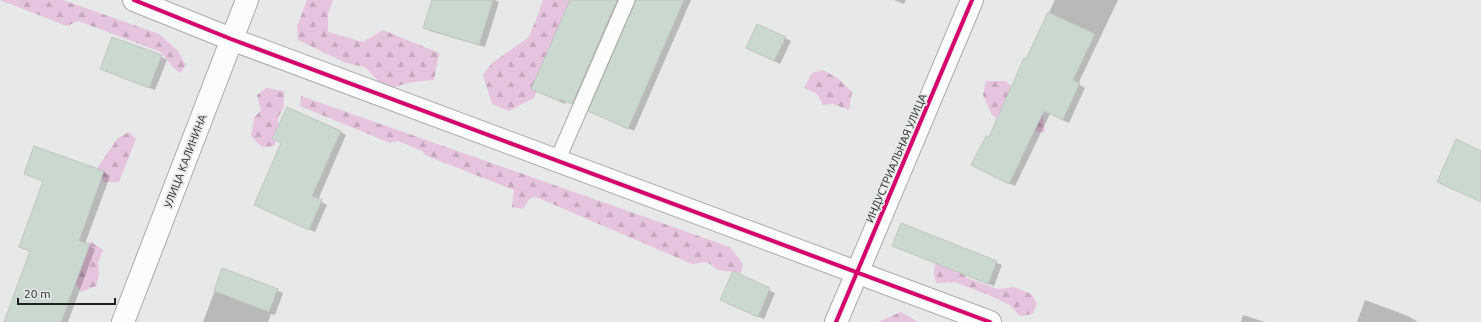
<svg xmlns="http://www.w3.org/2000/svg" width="1481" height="322" viewBox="0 0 1481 322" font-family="Ubuntu,sans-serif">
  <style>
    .forest { fill: url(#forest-firs) }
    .shadow { fill: #0003 }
    .building { fill: #c9d9cf; stroke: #c2c4c3 }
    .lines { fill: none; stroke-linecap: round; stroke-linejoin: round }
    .service-casing { stroke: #a9aaa9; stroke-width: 17 }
    .minor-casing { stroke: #a9aaa9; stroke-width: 24 }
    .tertiary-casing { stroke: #a9aaa9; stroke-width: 24 }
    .service { stroke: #fbfcfc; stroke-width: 15 }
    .minor { stroke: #fbfcfc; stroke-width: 22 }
    .tertiary { stroke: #fbfcfc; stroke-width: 22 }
    .cycleway-casing { stroke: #e6eae7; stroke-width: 6 }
    .cycleway { stroke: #d6006c; stroke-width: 4 }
    .labels { text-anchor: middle; stroke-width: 3.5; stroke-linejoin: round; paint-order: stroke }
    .street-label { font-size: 11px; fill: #1e1f1e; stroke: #e6eae7 }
  </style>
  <defs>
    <pattern id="forest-firs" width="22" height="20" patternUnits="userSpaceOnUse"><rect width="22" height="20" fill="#e6c3de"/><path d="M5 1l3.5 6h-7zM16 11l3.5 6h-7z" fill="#c5a7be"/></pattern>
  </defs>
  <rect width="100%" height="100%" fill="#e7e9e8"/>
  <path class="forest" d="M0,0H63L159,34L178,51L186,65L180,73L173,67L161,52L78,21L67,26Z
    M307,0H333L328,14V32L363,42L383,30L439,53L434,80L413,82L386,89L365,67L346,63L298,40L297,26Z
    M543,0H579L534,98L509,111L492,104L483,75L492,63L529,37L539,12Z
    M823,70L839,79L852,92L849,110L833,104L823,105L817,94L804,88L812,73Z
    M986,81H1006L1015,90L1016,103L1043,115L1045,133L1004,124L992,115L983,95Z
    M266,88L284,91V107L278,117V136L274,146L262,147L251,136L254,118L261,110L257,95Z
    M301,96L730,247L743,264L741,273L718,270L707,262L692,264L536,197L530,198L523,209L512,207L514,190L425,155L422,151L398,141L390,143L300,106Z
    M129,132L136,139L119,182H105L93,174L118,138Z
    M90,241L103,250L98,263L99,274L96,286L81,292L72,278Z
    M936,259H946L967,278L998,289L1014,287L1031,294L1037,303L1033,314L1020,316L1010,305L989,295L954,282L936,283L934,273Z
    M901,312L918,322H878Z"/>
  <path class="shadow" d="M433,0H495L499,2L485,47L430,31L424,28Z
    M571,0H624L578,107L566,101L565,104L538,92Z
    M637,0H691L634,131L590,111Z
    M894,0H906L904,4Z
    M1055,0H1118L1078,84L1085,88L1069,123L1050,114L1015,186L978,168L989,139Z
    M785,38L791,41L780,64L753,50Z
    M161,56L167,60L155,90L101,69Z
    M341,132L346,135L318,200L327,205L315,232L261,208L282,143Z
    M35,147L104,172L110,176L85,244L95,249L68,322H5L30,252L20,246L44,181Z
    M901,225L1002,265L994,286L899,248Z
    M223,269L283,293L275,315L271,314L268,322H203Z
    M733,273L775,293L764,319L727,303Z
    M1365,300L1408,316L1418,322H1357Z
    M1243,315L1265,322H1241Z"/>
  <path class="building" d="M432,0H493L479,45L423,28Z
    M570,0H617L572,104L560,99L559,101L531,89Z
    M636,0H684L628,129L588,111Z
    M1048,12L1095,34L1073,80L1080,83L1063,120L1044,111L1009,184L971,165L986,136L989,137L1024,58L1026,59Z
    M757,24L786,37L774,61L746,48Z
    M112,37L162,55L149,88L100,69Z
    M287,107L341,131L312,196L322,200L309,230L254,205L281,143L272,139Z
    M1456,139L1481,151V202L1437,182Z
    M34,146L104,171L79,241L90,244L61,322H4L30,251L19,247L43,181L24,174Z
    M901,223L997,261L988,284L892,246Z
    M222,268L278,289L269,312L214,291Z
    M733,271L770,288L758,317L720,300Z"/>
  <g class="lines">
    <defs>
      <path id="service" d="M557,161L627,0"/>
      <path id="minor" d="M134,0L231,39
        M836,322L857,273"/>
      <path id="tertiary" d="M231,39L990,322
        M857,273L972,0
        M123,322L247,0"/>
    </defs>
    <use href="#service" class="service-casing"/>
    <use href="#minor" class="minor-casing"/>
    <use href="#tertiary" class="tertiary-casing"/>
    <use href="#service" class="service"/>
    <use href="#minor" class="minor"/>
    <use href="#tertiary" class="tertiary"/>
    <defs>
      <path id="cycleway" d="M134,0L231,39L990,322
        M836,322L972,0"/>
    </defs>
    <use href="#cycleway" class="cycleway-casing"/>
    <use href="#cycleway" class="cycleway"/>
  </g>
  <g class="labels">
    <g class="street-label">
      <text transform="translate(896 158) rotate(-67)" y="4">ИНДУСТРИАЛЬНАЯ УЛИЦА</text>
      <text transform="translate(185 161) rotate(-69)" y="4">УЛИЦА КАЛИНИНА</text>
    </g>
  </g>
  <path d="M18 298v6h97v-6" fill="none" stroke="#1e1f1e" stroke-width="2"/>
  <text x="24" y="298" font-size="12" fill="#1e1f1e" stroke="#e6eae7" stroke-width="3" paint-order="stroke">20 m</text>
</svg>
